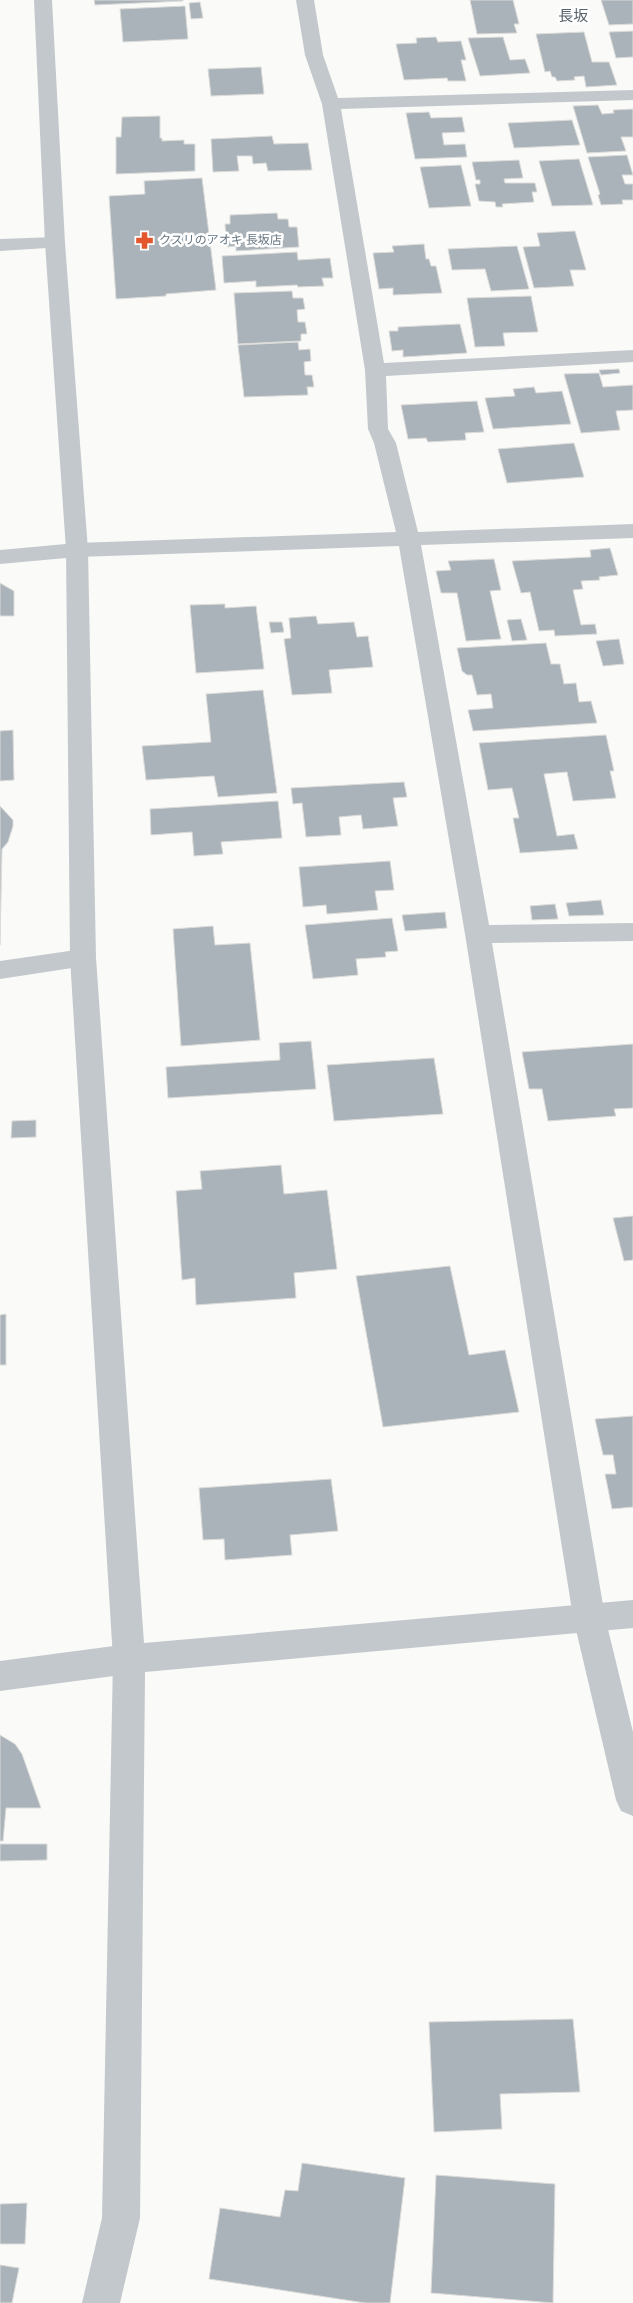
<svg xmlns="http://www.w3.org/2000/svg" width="633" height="2303" font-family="'Fira Sans','Noto Sans JP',sans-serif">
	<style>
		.building { fill: #aab3b9; stroke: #dcdcda }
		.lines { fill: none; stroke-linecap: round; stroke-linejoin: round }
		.minor { fill: #c3c8cc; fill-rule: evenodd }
		.tertiary { fill: #c3c8cc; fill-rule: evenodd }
		.labels { text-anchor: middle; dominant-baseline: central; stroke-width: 5; stroke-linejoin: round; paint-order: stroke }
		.far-poi-label { font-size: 12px; fill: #657683; stroke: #fff; text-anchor: start }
		.far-quarter-label { font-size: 15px; fill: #57646e; stroke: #fff }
	</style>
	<rect width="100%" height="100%" fill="#fafaf8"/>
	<g class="building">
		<path d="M94,0H183V1L95,5Z"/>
		<path d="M470,0H513L519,24H514L517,33L477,34Z"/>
		<path d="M601,0H633V24L609,25Z"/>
		<path d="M200,2L203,18L191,19L189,3Z"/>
		<path d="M185,6L188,39L123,42L120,9Z"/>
		<path d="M633,31V57L616,58L609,32Z"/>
		<path d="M584,32L592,62H609L617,85L586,87L584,76L574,77L575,80L557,81L555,77H552L550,71L545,72L536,34Z"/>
		<path d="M436,37L438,42L461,41L466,60H461L466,81H448L447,78L404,80L396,44L417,43L416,38Z"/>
		<path d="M503,37L510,60L525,59L530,73L480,76L468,38Z"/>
		<path d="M261,67L264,94L211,96L208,69Z"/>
		<path d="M598,105L602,114L614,113L613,110L633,109V137H621L626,151L587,153L573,106Z"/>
		<path d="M429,112L431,118L462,117L465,132L442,133L444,145L465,144L467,157L415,159L406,113Z"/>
		<path d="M160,116V138H162V141L184,140V144H195V171L116,174V137H121L122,117Z"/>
		<path d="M572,120L580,145L514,148L508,123Z"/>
		<path d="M272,136L274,144L308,143L312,170L268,171L266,163L253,164L252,156H237L239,171L213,172L211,139Z"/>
		<path d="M627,155L633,175H622L625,184H633V200H622L623,204L601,205L598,195L600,194L588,157Z"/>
		<path d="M579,159L593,205L552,206L539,161Z"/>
		<path d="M519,160L523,178L504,179L505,183H535L537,192H532L534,202L502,204L503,207H496L495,202L479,201L475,184H480V180H476L472,162Z"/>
		<path d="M461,165L471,206L429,208L420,167Z"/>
		<path d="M202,178L216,290L166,294V296L116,299L109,196L145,194L144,181Z"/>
		<path d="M277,213L278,219H288L289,227H297L299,247L236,251V246L227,247L225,224H230V215Z"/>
		<path d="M575,231L586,270H570L574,286L534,288L523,247L540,246L537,233Z"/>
		<path d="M424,244L426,259H429L431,266H436L442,293L393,295V288L379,289L373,253L394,252L392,246Z"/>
		<path d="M517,246L529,289L491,291L485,269L452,270L448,249Z"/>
		<path d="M297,252L298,260L330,258L333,278H322L324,286L298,287L297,285L256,287V281L224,283L222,256Z"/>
		<path d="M292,291L293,298H303L305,309L297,310L298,322H305L307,334H301V341L238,344L234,293Z"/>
		<path d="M531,296L538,332L503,333L505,346L475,347L467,298Z"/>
		<path d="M460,324L467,353L403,357V350L392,351L389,331H398V327Z"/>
		<path d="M298,342L299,350L310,349L311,361L304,362L305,375H312L314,387H307L308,395L244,397L238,345Z"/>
		<path d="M619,369L620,373L601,375L599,370Z"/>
		<path d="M599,373L603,387L633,385V410L616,411L620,430L581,433L564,374Z"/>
		<path d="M534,387L536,393L562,391L571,424L493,429L485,398L515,396L513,389Z"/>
		<path d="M477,401L484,432L465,433L466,440L428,442L426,438L408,439L401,405Z"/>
		<path d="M574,443L584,477L507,483L498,449Z"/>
		<path d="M610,548L618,575L599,577L600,580L581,581L583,589L573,590L581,625L595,624L597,634L555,636L554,630L539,631L530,592L521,593L512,561L591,557L590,550Z"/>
		<path d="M494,559L501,590L490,591L501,639L466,641L457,593H441L436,571L451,570L448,561Z"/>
		<path d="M0,583L14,591V616H0Z"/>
		<path d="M225,604V608L256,606L264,669L196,673L190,605Z"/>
		<path d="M316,616L318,624L354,622L357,637L368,636L373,667L329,670L332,693L292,695L284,639L291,638L289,618Z"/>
		<path d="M521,619L527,640L512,641L507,620Z"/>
		<path d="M269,622H282L284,632L271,633Z"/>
		<path d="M619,639L624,664L603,666L596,641Z"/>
		<path d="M546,643L551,664H560L564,684L576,683L579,702L591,701L597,723L473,731L468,710L493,708L491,694L477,695L472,675H467L462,671L457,648Z"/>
		<path d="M263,690L277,793L218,797L214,776L146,780L142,746L211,742L206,694Z"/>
		<path d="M13,730L14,780L0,781V731Z"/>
		<path d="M606,735L614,771H610L616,798L573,801L567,772L544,774L557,836L574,834L578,849L520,853L513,818H519L512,788L488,790L479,743Z"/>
		<path d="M404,782L407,797L393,798L398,826L363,829L361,815L339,817L341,835L306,837L302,803L293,804L291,788Z"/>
		<path d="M278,801L282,838L221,842L223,854L194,856L192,832L151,835L150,809Z"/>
		<path d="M0,806L13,820V826L8,842L2,849L0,945Z"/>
		<path d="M390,861L394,890L375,891L378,910L327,914L326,905L303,907L299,867Z"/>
		<path d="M601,900L604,915L569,916L566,903Z"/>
		<path d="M555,904L558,919L532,920L530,906Z"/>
		<path d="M445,912L447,928L405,931L402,915Z"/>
		<path d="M392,918L398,951L385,952L386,957L356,959L358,975L313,979L305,925Z"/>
		<path d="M213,926L215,945L250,943L260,1040L181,1046L173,929Z"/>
		<path d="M311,1041L316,1089L168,1098L166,1067L280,1060L279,1043Z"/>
		<path d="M633,1044V1108L614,1109L616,1116L548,1121L542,1089H529L522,1052Z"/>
		<path d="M434,1058L443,1114L334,1121L327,1065Z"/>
		<path d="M36,1120V1137L11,1138L12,1121Z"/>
		<path d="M281,1165L284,1194L327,1190L337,1269L294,1273L296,1298L196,1305L195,1278L182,1280L176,1191L202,1189L200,1171Z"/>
		<path d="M633,1216V1260L624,1261L613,1218Z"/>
		<path d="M450,1266L469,1355L505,1350L519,1412L383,1427L356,1276Z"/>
		<path d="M6,1314V1365H0V1315Z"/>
		<path d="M633,1416V1507L612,1509L605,1474H616L613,1455H603L595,1419Z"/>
		<path d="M331,1479L338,1531L290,1535L292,1555L225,1560L224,1539L203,1540L199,1488Z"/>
		<path d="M0,1735L15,1744L22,1754L41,1808H6L3,1841H0Z"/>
		<path d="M0,1844H47V1860L0,1861Z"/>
		<path d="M573,2019L580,2092L500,2094L502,2129L434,2132L429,2022Z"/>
		<path d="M302,2163L405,2178L390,2303H365L209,2279L220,2208L280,2217L285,2190L298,2191Z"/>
		<path d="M436,2175L555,2184L553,2303L431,2293Z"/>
		<path d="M27,2203L25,2244H0V2204Z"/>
		<path d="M0,2265L19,2268L12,2303H0Z"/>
	</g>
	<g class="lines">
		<g class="minor">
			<path d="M296,0H314L323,55L338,98L633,90V100L341,109L384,363L633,350V362L386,376L388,429L396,443L418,532L633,524V538L421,545L489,925L633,923V941L492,943L605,1617L633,1732V1816L621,1811L616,1800L573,1617L465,934L399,546L77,557L0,564V550L77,543L396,532L374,443L368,429L365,370L322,104L305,55Z"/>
			<path d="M55,237L62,239L65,243L62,247L0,251V239Z"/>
			<path d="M83,949L92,951L96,958L92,965L0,979V961Z"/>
			<path d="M129,1644L140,1649L145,1659L140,1669L129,1674L0,1691V1661Z"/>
		</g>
		<path class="tertiary" d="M34,0H52L65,243L88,550L96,958L144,1643L633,1600V1628L145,1672L140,2218L120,2303H82L102,2218L113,1659L70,958L66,550L45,243Z"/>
	</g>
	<defs>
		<symbol id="pharmacy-bare" viewBox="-9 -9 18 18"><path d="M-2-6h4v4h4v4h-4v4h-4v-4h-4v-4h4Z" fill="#e4572e" stroke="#fff" stroke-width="2.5" paint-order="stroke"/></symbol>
	</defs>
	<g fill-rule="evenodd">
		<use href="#pharmacy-bare" x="132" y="228" width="25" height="25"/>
	</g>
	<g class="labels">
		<g class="far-poi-label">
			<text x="159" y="240">クスリのアオキ 長坂店</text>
		</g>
		<g class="far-quarter-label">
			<text x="573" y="16">長坂</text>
		</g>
	</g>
</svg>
